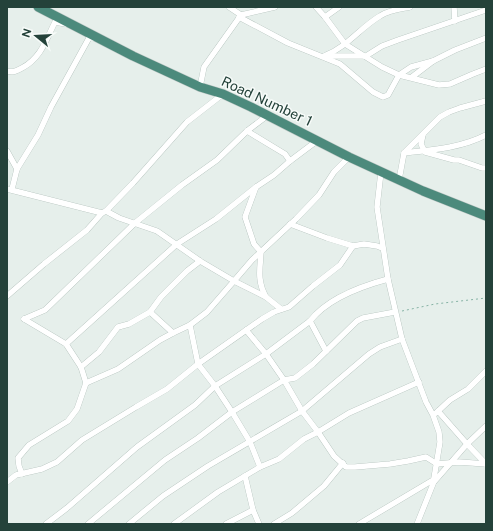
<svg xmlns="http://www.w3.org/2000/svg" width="493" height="531" font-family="'Public Sans',sans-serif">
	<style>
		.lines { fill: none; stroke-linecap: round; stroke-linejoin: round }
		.minor-casing { stroke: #a8b8b2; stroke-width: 6 }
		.trunk-casing { stroke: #c2cac8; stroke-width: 10 }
		.path { stroke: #86b3a5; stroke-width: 1; stroke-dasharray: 2 3; stroke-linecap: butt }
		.minor { stroke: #fff; stroke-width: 5.5 }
		.trunk { stroke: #4c8a7c; stroke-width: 9 }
		.labels { text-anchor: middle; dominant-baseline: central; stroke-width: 3; stroke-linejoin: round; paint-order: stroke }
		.street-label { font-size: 14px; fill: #24423a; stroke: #f7fbf9 }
	</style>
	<rect width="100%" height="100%" fill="#e6efeb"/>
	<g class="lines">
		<defs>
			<g id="minor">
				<path d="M229,7L241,15"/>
				<path d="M316,7L325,17L345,44L382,67L399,75L411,67L433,61"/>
				<path d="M454,7L455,21"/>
				<path d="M239,17L288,43L340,64L373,92L383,97L388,95L399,75L439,85L450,84L473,74L486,69"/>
				<path d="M325,17L339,7"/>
				<path d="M326,55C347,47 361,27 380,16C389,10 400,9 410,7"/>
				<path d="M324,56H366L382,46L398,40L486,10"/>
				<path d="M7,71C13,73 16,71 22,68C41,58 46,40 55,22L66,24"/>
				<path d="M412,77L433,61L455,50L486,38"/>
				<path d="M200,87L204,67L241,15L275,7"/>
				<path d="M247,131L285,154L290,161"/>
				<path d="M423,135L421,144L425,152L454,160H459L482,168H486"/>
				<path d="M7,151L17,169"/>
				<path d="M404,153C431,150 461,148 486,135"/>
				<path d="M381,172L377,207L388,279L402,339L426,402L433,415L439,432L440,442L433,484L417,524"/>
				<path d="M399,180L404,153L440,117L449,112L460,108L486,101"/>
				<path d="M7,189L102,213"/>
				<path d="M12,189L17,169L38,135L51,107L89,38H95"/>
				<path d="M106,211L119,218L157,231L200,261L234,281L252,260L296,219L319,195L334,172L349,157"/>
				<path d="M290,224L327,238L353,246L364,244L377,246L382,248"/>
				<path d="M7,296L44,264L87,230L102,213L106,211L133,183L187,122L223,94"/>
				<path d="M266,297C257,281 260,269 261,252L254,244L245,217L256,187L274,175L290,161L318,140"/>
				<path d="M150,312L173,333L190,325L198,364L215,386L232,412L250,442L260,467"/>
				<path d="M24,319L45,310L135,223L182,185L217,160L247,131L268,115"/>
				<path d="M310,321L326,351"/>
				<path d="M190,325L207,312L234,281L266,297L281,309"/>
				<path d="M246,330L266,354L284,380L302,411L318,432L334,456L346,467H355L390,464L408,461L426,457L437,464L459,462L486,464"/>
				<path d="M66,344L177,244L216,219L256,187"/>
				<path d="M81,367L99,352L118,327L129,324L150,312L161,297L187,271L200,261"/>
				<path d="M86,383L118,369L160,340L173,333"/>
				<path d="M438,411L467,444L486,464"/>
				<path d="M436,413L450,400L468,389L486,371"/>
				<path d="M22,474L19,466L18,458L29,445L68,421L77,409L86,383L81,367L66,344L24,319"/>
				<path d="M245,476L253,510L259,524"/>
				<path d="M7,482L16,475L42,469L57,462L82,440L136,407L167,389L198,364L262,319L274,312L289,307L313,286L340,265L353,246"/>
				<path d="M433,483L467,444L486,426"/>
				<path d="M46,524L67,508L137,447L195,405L215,386L266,354L310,321C327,299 362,286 388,279"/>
				<path d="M88,524L165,460L198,438L232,412L284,380L295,378L313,364L357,321L363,318L395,312"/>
				<path d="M129,524L163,496L208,466L302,411L369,354L380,347L402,339"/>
				<path d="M174,524L218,492L260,467L279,459L304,439L318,432L349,413L419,382"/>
				<path d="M226,524L253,510"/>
				<path d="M274,524L292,513L324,486L343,463"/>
				<path d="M359,524L433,480"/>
			</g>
			<path id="trunk" d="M38,7L133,56L200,87L223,94L251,107L349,157L423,191L486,216"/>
		</defs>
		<use href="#minor" class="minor-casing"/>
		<use href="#trunk" class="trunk-casing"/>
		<path class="path" d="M402,311L435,304L486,298"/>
		<use href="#minor" class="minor"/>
		<use href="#trunk" class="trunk"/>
	</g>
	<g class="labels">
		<g class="street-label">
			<text transform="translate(267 101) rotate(25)">Road Number 1</text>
		</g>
	</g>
	<rect width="493" height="531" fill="none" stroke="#24423a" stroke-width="16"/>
	<g transform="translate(36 36) rotate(288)" stroke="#f7fbf9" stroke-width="3" paint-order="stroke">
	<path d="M0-3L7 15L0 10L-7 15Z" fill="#24423a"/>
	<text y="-6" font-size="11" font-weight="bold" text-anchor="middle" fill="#24423a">N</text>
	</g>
</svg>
